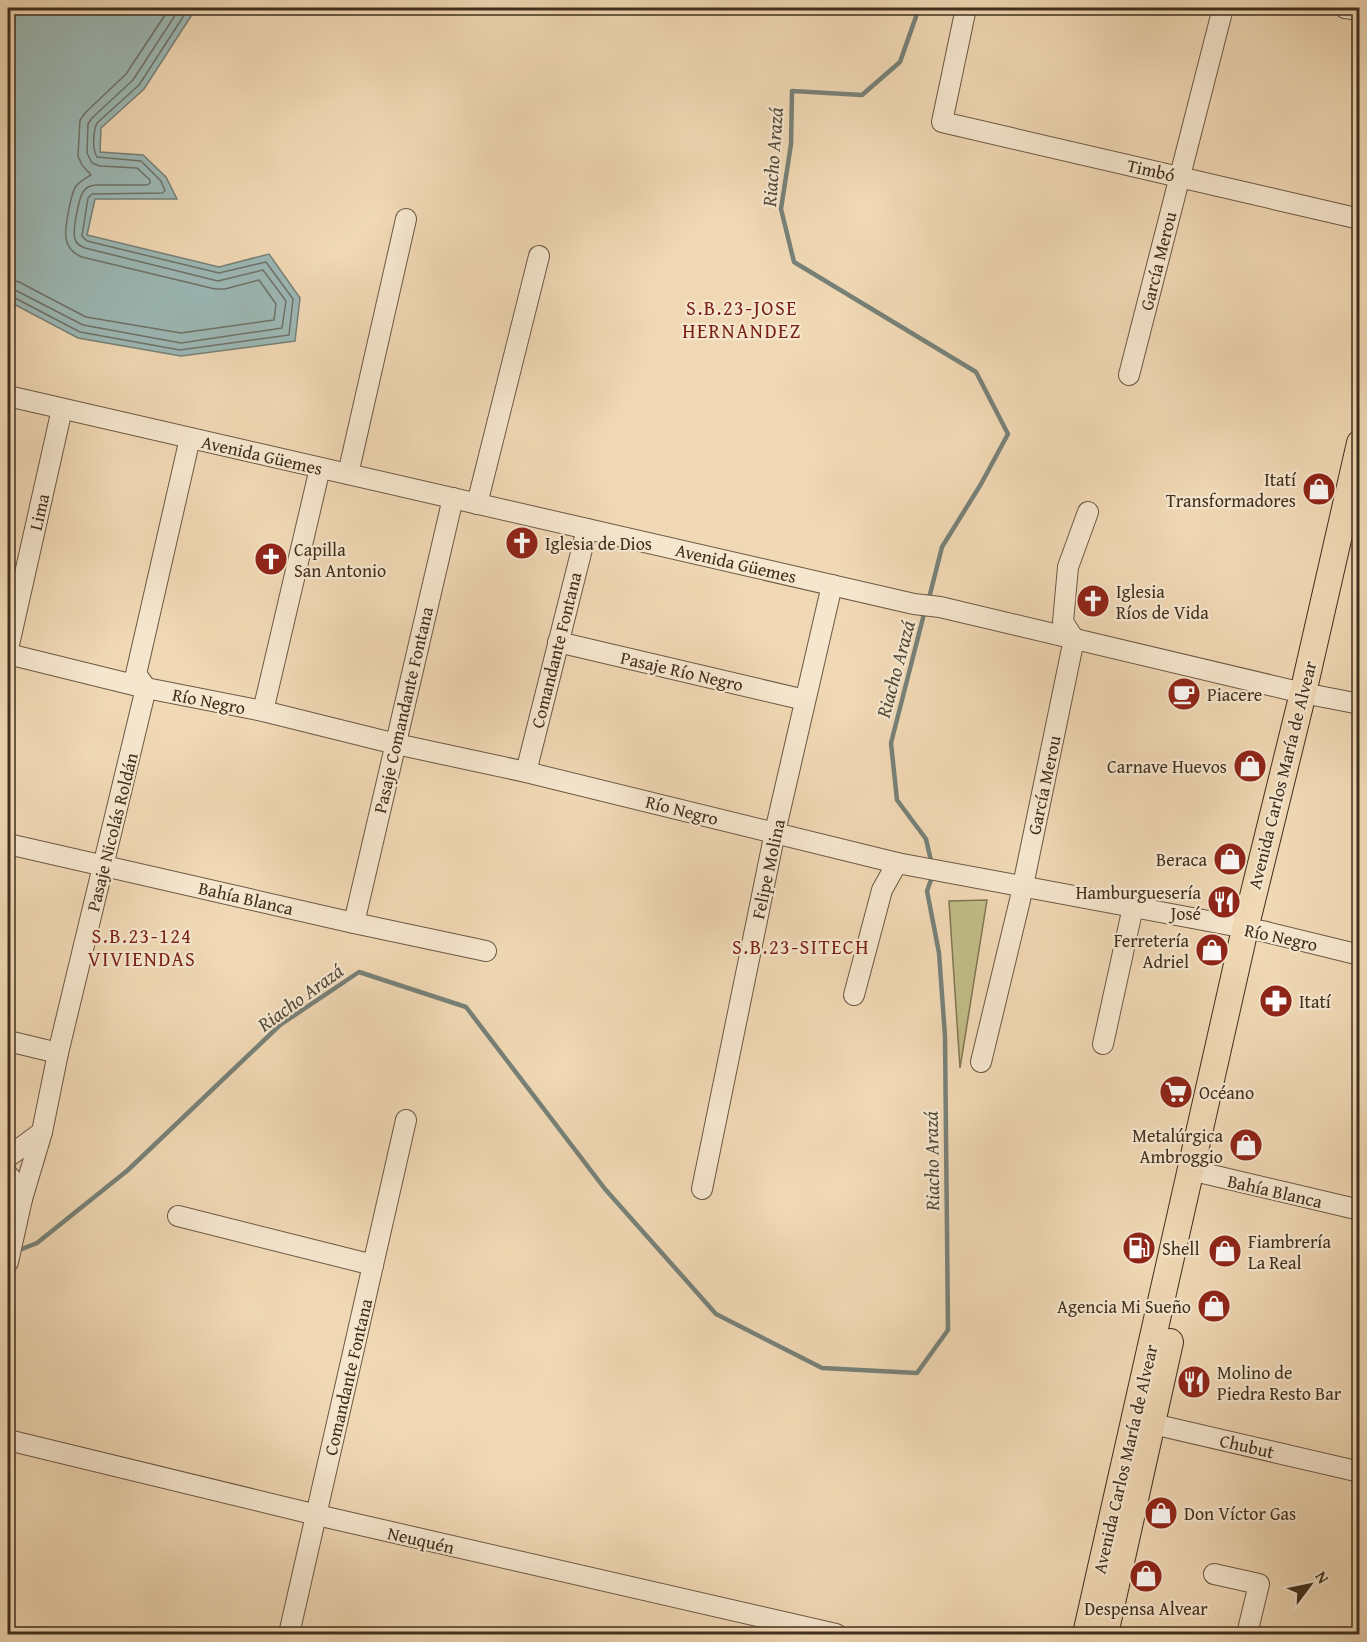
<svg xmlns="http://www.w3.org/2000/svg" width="1367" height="1642" font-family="'Gentium Book Plus',serif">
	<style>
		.green { fill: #c1bc87; stroke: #807552; stroke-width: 1.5 }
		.water { fill: #9cb8b5; stroke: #778178; stroke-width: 1.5 }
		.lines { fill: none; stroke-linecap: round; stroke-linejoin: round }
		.shore { stroke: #6e7369; stroke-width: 1.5 }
		.stream { stroke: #778178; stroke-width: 4.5 }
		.minor-casing { stroke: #6c5843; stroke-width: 22 }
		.major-casing { stroke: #402e1d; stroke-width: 28 }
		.minor { stroke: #f5e6ce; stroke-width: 20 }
		.major { stroke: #f0d8b4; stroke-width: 26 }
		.labels { text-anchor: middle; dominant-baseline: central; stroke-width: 4.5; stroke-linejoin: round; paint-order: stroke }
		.street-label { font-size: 18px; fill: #402e1d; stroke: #f5e6ce }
		.poi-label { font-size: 18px; fill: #402e1d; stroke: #f5e6ce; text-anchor: start }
		.water-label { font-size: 20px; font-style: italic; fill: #524a3b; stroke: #f5e6ce }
		.neighbourhood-label { font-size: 20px; letter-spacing: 1.5px; fill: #7a1f14; stroke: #f5e6ce }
	</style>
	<rect width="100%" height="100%" fill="#f0d8b4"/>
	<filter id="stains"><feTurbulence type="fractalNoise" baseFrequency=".00333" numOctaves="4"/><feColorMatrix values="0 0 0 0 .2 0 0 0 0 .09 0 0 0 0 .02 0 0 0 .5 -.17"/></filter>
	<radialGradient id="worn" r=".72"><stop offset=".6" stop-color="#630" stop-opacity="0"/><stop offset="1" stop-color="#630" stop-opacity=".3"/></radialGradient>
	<path class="green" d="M987,900L960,1068L949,901Z"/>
	<path class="water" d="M8,8H182L193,13L144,89L101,128L100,152L143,155L166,177L177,199H95L87,235L219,267L269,254L300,298L295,341L181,356L78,338L8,301Z"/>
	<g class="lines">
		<g class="shore">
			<path d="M8,279L19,282L86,317L181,333L274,320L276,304L259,280L225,289H215L82,257C59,248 66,227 69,208C71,201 72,192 76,186C80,181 86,178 91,175L82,165L78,156L80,120L86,112L126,74L165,15V8"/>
			<path d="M8,288L15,290L83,325L181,343L282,328L286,301L263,270L218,281L85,248C80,246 76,244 75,239C72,232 79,198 83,192C86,187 90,186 95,185H147L150,183V180L137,168L100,166L92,163L87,153L88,124L92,118L133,80L174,17V8"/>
			<path d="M8,296L13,297L80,332L180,350L289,335L293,299L266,262L219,273L87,241L82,236L88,198L92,194L162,193L165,191L161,181L141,161L97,157C92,149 93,132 97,123L139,85L183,17L181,8"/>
		</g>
		<g class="stream">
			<path d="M919,8L900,62L862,95L792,91L791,144L781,209L794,262L976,372L1008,434L981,484L942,547L928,602"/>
			<path d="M925,610L891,743L897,800L926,839L932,865"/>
			<path d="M17,1251L37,1243L128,1170L280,1025L359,972L466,1007L605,1189L716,1314L822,1368L917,1373L948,1330L945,1036L939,953L927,891L933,874"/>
		</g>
		<defs>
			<g id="minor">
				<path d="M966,8L942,122L1360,219"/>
				<path d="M1345,8L1360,10"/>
				<path d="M1129,375L1223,8"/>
				<path d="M8,396L914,604L940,607L1303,693L1360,704"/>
				<path d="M348,474L406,219"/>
				<path d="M477,504L539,256"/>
				<path d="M558,642L805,700"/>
				<path d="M8,649L62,409"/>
				<path d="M8,654L146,688L263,711L396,744L526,772L897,863L1262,931L1360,955"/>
				<path d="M146,688L136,674L190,438"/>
				<path d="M263,711L320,468"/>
				<path d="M526,772L587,529"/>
				<path d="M8,844L354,923L486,951"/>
				<path d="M354,923L453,498"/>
				<path d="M854,995L882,890L897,863"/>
				<path d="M8,1041L58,1053"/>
				<path d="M1103,1044L1133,907"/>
				<path d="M981,1062L1020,900L1074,639L1063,622L1068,567L1088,512"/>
				<path d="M8,1157L42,1132"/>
				<path d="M1190,1170L1360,1210"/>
				<path d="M8,1175L15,1183L22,1199"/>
				<path d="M702,1189L775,832L832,585"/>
				<path d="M178,1216L373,1265"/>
				<path d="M8,1262L22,1199L42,1132L58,1053L146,688"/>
				<path d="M1140,1421L1360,1472"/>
				<path d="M8,1440L317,1515L836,1634"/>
				<path d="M1214,1574L1259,1584L1247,1634"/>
				<path d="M289,1634L406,1120"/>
			</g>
			<g id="major">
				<path d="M1086,1634L1245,929L1303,693L1360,443"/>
				<path d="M1105,1634L1170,1342"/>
			</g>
		</defs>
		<use href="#minor" class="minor-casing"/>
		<use href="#major" class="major-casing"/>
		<use href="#minor" class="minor"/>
		<use href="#major" class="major"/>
	</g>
	<defs>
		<symbol id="shop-disc" viewBox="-11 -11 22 22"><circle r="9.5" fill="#8f2418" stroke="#f5e6ce"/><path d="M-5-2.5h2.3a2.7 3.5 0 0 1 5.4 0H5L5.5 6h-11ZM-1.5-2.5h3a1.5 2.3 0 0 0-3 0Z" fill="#fff"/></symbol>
		<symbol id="church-disc" viewBox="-11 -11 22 22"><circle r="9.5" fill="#8f2418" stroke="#f5e6ce"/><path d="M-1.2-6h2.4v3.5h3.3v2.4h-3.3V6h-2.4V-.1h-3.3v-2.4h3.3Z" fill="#fff"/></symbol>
		<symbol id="cafe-disc" viewBox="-11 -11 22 22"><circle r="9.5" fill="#8f2418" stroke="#f5e6ce"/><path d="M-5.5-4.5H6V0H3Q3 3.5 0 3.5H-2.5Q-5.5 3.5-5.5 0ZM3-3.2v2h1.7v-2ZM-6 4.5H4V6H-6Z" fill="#fff"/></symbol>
		<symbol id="restaurant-disc" viewBox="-11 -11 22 22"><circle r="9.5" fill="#8f2418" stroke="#f5e6ce"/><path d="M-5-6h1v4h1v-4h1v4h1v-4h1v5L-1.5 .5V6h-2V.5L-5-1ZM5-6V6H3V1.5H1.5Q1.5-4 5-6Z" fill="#fff"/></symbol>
		<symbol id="pharmacy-disc" viewBox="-11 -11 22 22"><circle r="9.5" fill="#8f2418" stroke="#f5e6ce"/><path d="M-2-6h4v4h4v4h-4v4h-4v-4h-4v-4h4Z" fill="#fff"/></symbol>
		<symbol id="supermarket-disc" viewBox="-11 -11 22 22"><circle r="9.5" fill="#8f2418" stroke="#f5e6ce"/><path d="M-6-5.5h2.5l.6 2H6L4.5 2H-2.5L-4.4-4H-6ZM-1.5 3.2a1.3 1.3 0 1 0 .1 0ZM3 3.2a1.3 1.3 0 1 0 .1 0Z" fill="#fff"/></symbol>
		<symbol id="fuel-disc" viewBox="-11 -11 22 22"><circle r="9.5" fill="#8f2418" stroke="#f5e6ce"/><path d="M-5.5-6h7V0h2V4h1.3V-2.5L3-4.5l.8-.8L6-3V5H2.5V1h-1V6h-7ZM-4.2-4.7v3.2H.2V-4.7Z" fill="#fff"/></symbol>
	</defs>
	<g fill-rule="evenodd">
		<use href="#shop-disc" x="1300" y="470" width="38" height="38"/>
		<use href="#church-disc" x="503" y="524" width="38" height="38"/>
		<use href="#church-disc" x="252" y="540" width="38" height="38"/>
		<use href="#church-disc" x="1074" y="582" width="38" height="38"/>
		<use href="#cafe-disc" x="1165" y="675" width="38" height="38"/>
		<use href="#shop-disc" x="1231" y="747" width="38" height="38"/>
		<use href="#shop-disc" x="1211" y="840" width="38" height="38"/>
		<use href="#restaurant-disc" x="1205" y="883" width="38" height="38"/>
		<use href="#shop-disc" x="1193" y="931" width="38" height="38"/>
		<use href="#pharmacy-disc" x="1257" y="982" width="38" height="38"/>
		<use href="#supermarket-disc" x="1157" y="1073" width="38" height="38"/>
		<use href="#shop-disc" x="1227" y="1126" width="38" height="38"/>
		<use href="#fuel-disc" x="1120" y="1229" width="38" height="38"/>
		<use href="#shop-disc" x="1206" y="1232" width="38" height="38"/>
		<use href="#shop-disc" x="1195" y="1287" width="38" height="38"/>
		<use href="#restaurant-disc" x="1175" y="1363" width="38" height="38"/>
		<use href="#shop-disc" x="1142" y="1494" width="38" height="38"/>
		<use href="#shop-disc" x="1127" y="1557" width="38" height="38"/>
	</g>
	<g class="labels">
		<g class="street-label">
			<text transform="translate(1151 170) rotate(13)">Timbó</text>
			<text transform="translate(1158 261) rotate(-76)">García Merou</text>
			<text transform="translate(262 455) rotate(13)">Avenida Güemes</text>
			<text transform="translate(39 512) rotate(-77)">Lima</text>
			<text transform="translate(736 563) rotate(13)">Avenida Güemes</text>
			<text transform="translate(556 650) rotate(-76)">Comandante Fontana</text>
			<text transform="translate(682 671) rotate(13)">Pasaje Río Negro</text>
			<text transform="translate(209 701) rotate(11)">Río Negro</text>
			<text transform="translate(403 710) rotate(-77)">Pasaje Comandante Fontana</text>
			<text transform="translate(1282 775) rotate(-76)">Avenida Carlos María de Alvear</text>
			<text transform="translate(1044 785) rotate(-78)">García Merou</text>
			<text transform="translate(682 810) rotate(14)">Río Negro</text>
			<text transform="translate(112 832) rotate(-76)">Pasaje Nicolás Roldán</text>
			<text transform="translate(768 869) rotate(-78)">Felipe Molina</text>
			<text transform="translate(246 898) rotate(13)">Bahía Blanca</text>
			<text transform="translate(1281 937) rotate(12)">Río Negro</text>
			<text transform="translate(1275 1191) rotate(13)">Bahía Blanca</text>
			<text transform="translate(348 1377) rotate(-77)">Comandante Fontana</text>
			<text transform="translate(1247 1446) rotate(13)">Chubut</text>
			<text transform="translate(1125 1459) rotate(-77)">Avenida Carlos María de Alvear</text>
			<text transform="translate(421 1540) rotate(13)">Neuquén</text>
		</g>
		<g class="poi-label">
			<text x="1296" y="479" text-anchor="end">Itatí<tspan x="1296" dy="21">Transformadores</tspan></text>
			<text x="545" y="543">Iglesia de Dios</text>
			<text x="294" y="549">Capilla<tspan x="294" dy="21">San Antonio</tspan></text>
			<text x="1116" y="591">Iglesia<tspan x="1116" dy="21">Ríos de Vida</tspan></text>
			<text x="1207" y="694">Piacere</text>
			<text x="1227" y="766" text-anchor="end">Carnave Huevos</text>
			<text x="1207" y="859" text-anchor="end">Beraca</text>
			<text x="1201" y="892" text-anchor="end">Hamburguesería<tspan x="1201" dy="21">José</tspan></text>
			<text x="1189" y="940" text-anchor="end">Ferretería<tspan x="1189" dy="21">Adriel</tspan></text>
			<text x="1299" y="1001">Itatí</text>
			<text x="1199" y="1092">Océano</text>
			<text x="1223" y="1135" text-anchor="end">Metalúrgica<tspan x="1223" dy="21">Ambroggio</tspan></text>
			<text x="1248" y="1241">Fiambrería<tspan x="1248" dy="21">La Real</tspan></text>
			<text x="1162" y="1248">Shell</text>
			<text x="1191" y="1306" text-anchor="end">Agencia Mi Sueño</text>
			<text x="1217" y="1372">Molino de<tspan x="1217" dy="21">Piedra Resto Bar</tspan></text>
			<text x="1184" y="1513">Don Víctor Gas</text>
			<text x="1146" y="1608" text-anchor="middle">Despensa Alvear</text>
		</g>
		<g class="water-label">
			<text transform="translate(772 157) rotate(-86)">Riacho Arazá</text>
			<text transform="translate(895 669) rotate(-75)">Riacho Arazá</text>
			<text transform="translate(300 997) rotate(-36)">Riacho Arazá</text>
			<text transform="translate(931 1161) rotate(-91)">Riacho Arazá</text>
		</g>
		<g class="neighbourhood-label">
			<text x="742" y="307">S.B.23-JOSE<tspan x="742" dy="23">HERNANDEZ</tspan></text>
			<text x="142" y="935">S.B.23-124<tspan x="142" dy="23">VIVIENDAS</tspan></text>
			<text x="801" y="946">S.B.23-SITECH</text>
		</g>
	</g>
	<rect width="1367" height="1642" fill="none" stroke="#f0d8b4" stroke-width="30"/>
	<rect x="9" y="9" width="1349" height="1624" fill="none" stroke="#402e1d" stroke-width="3"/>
	<rect x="15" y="15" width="1337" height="1612" fill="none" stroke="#402e1d" stroke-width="1.5"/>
	<g transform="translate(1310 1585) rotate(58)" stroke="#f5e6ce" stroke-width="4.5" paint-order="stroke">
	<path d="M0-4.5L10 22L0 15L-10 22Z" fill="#402e1d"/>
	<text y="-9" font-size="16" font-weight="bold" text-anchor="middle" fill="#402e1d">N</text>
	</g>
	<rect width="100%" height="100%" filter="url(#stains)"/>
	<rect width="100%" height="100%" fill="url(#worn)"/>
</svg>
